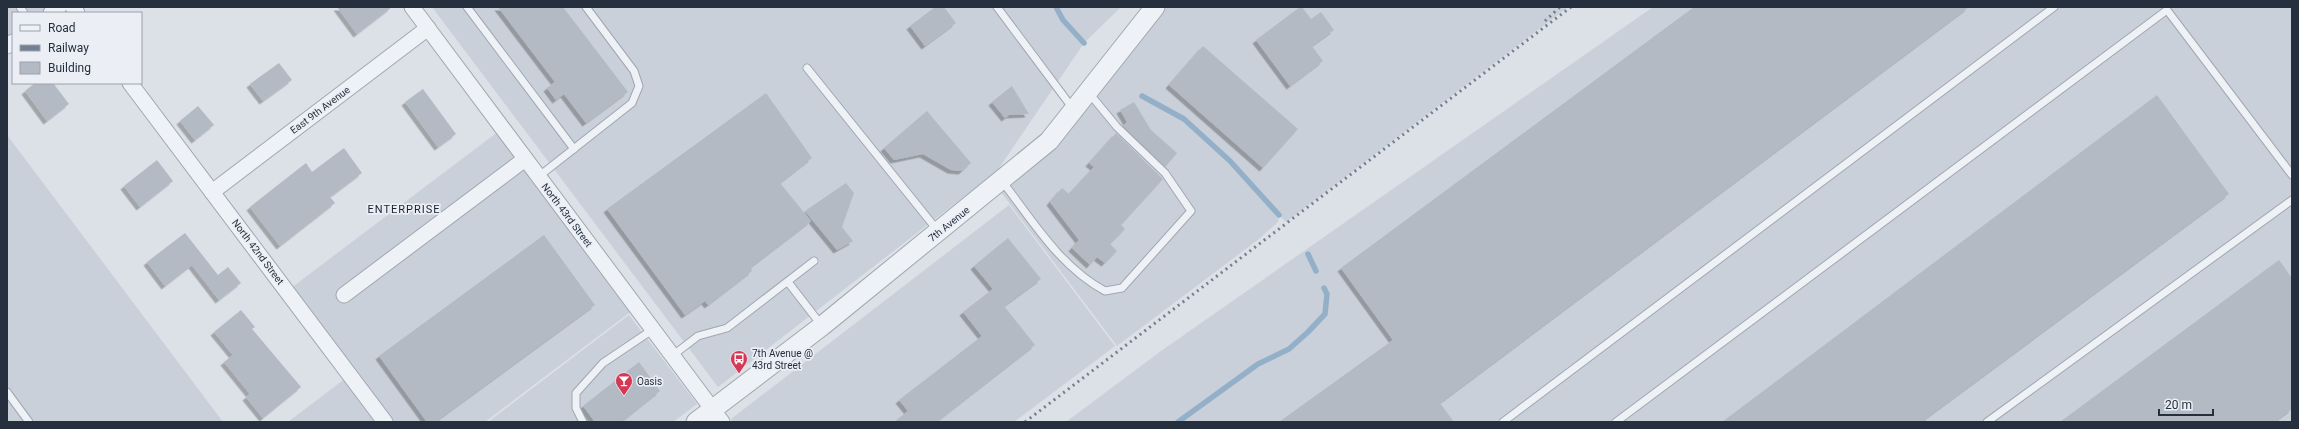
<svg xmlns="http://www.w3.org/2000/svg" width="2299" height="429" font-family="Roboto,sans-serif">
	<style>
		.built { fill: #cad0d9 }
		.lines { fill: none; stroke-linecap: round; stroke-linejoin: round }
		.stream { stroke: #94b0c9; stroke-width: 5.5 }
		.building { fill: #b3bac4; filter: url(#shadow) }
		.service-casing { stroke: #a1a7b1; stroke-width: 9 }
		.minor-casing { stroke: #a1a7b1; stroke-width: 17 }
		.tertiary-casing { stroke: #a1a7b1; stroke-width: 21 }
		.service { stroke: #eef1f5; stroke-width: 7 }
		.minor { stroke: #eef1f5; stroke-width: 15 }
		.tertiary { stroke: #eef1f5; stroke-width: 19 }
		.rail { stroke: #748091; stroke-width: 3; stroke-dasharray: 2 4; stroke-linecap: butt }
		.labels { text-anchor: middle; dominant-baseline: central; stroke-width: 3.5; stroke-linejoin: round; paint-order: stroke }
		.street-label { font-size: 10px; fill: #252f3e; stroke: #ebeff5 }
		.poi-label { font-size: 10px; fill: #252f3e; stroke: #ebeff5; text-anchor: start }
		.neighbourhood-label { font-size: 11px; letter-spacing: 1px; fill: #17202e; stroke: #ebeff5 }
	</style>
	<defs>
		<filter id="shadow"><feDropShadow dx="-3.5" dy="3.5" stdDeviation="0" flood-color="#0004"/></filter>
	</defs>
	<rect width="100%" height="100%" fill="#dce0e7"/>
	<g class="built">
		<path d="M7,7H55L47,13H13V38L7,43Z"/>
		<path d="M432,7H1121L1084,43L997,171L718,387Z"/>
		<path d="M1158,7H1568L1286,222L1279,215L1278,222L1259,239L1117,346L997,187Z"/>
		<path d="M1653,7H2292V422H1066L1161,351Z"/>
		<path d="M499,131L633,310L485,422H387L291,288Z"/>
		<path d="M7,135L223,422H7Z"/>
		<path d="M1009,205L1115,346L1014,422H733L731,419Z"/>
		<path d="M629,315L697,404L673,422H488Z"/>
		<path d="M346,378L378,422H288Z"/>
	</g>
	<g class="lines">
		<g class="stream">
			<path d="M1056,7L1063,20L1084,43"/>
			<path d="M1142,96L1184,119L1230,161L1279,215"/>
			<path d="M1308,254L1316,271"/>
			<path d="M1178,422L1258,364L1289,349L1308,332L1325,314L1327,294L1324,288"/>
		</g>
	</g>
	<g class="building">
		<path d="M337,7H392L357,34Z"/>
		<path d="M498,7H563L628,92L586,123L564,94L556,100L547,88L555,82Z"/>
		<path d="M935,7H944L956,23L925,46L910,26Z"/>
		<path d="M1300,7H1302L1311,19L1321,12L1334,30L1312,46L1323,61L1290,86L1256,40Z"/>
		<path d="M1694,7H1969L1440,403L1454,422H1279L1393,340L1341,268Z"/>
		<path d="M1203,46L1298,129L1263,168L1169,85Z"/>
		<path d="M279,63L292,80L263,101L250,84Z"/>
		<path d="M35,83H53L69,104L47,121L25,91Z"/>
		<path d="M1012,86L1029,114L1009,115L1005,118L992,102Z"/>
		<path d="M423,89L456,134L438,147L405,102Z"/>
		<path d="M766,93L812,158L780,183L811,221L751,267L752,271L708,305L705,301L685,315L607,209Z"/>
		<path d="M2157,95L2229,194L1921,422H1722Z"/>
		<path d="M1134,102L1151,130L1177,153L1165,167L1123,126L1127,122L1120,110Z"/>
		<path d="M198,106L214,125L195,140L180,121Z"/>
		<path d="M927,111L971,163L962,171L951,170L923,154L894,160L884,148Z"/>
		<path d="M1116,133L1163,179L1121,225L1125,229L1110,244L1117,251L1105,263L1097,257L1090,265L1072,248L1079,240L1050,202L1062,188L1069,194L1094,167L1089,163Z"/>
		<path d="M344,148L362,173L330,197L335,203L280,246L250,207L306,163L312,172Z"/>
		<path d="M157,160L173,181L140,207L124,186Z"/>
		<path d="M846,183L854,193L842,227L853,241L837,250L805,211Z"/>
		<path d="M185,233L218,275L228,267L241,283L219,300L192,265L165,286L147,262Z"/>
		<path d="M544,235L595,305L435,422H427L379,356Z"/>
		<path d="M1008,238L1041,279L1004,306L1035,345L936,422H894L908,411L899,400L982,336L963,312L993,289L974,266Z"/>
		<path d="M2279,260L2292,278V409L2274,422H2060Z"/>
		<path d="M241,310L255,327L252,329L301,387L263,418L246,397L250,394L224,362L233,355L214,332Z"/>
		<path d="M639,362L660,391L621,422H595L583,406Z"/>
	</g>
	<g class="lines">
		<defs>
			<g id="service">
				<path d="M20,7L24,13"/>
				<path d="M467,7L574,149"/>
				<path d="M997,7L1074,110"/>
				<path d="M807,68L938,231"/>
				<path d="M538,177L632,103L639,86L634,71L586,7"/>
				<path d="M1002,181C1032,220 1060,267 1105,291L1122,288L1191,211L1165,173L1117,127L1089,93"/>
				<path d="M788,282L822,326"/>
				<path d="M672,356L698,336L727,328L814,261"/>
				<path d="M7,392L29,422"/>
				<path d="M583,422L576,408V393L603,363L652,330"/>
				<path d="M1503,422L2054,7"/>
				<path d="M1616,422L2167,10L2292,175"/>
				<path d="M1987,422L2292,200"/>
			</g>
			<g id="minor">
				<path d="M73,7L77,13"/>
				<path d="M412,7L722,422"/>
				<path d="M51,13L59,7"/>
				<path d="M7,46L13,42"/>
				<path d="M130,83L385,422"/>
				<path d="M212,192L428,28"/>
				<path d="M344,295L525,159"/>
			</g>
			<path id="tertiary" d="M696,422L822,326L1049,141L1155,7"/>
		</defs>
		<use href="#service" class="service-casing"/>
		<use href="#minor" class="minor-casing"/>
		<use href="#tertiary" class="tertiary-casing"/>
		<use href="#service" class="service"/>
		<use href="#minor" class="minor"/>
		<use href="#tertiary" class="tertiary"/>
		<g class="rail">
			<path d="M1545,21L1560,7"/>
			<path d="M1025,422L1571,7"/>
		</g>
	</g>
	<defs>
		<symbol id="bus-pin" viewBox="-11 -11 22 30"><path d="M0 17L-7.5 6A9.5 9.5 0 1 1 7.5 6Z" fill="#d53855" stroke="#ebeff5"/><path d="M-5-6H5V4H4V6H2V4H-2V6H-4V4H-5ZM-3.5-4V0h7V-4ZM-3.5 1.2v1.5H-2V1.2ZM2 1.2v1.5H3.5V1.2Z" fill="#fff"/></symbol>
		<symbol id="bar-pin" viewBox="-11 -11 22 30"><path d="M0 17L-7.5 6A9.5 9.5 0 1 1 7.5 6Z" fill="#d53855" stroke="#ebeff5"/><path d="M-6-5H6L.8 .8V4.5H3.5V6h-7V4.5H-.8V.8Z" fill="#fff"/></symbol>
	</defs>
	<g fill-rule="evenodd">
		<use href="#bus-pin" x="729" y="349" width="20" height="27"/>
		<use href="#bar-pin" x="614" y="371" width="20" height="27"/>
	</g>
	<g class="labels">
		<g class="street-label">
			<text transform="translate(320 110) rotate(-37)">East 9th Avenue</text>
			<text transform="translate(567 215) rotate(53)">North 43rd Street</text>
			<text transform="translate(949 224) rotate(-39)">7th Avenue</text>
			<text transform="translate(258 252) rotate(53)">North 42nd Street</text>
		</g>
		<g class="poi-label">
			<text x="752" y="353">7th Avenue @<tspan x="752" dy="12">43rd Street</tspan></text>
			<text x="637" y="381">Oasis</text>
		</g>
		<g class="neighbourhood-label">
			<text x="404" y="209">ENTERPRISE</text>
		</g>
	</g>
	<rect width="2299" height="429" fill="none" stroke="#252f3e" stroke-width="16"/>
	<rect x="12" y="12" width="130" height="72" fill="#ebeff5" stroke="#9ca2ac"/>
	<rect x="20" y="25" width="20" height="6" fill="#eef1f5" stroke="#9ca2ac"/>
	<text x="48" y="32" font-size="12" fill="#252f3e">Road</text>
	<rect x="20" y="45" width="20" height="6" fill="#748091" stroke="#9ca2ac"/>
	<text x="48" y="52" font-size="12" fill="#252f3e">Railway</text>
	<rect x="20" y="62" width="20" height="12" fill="#b3bac4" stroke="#9ca2ac"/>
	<text x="48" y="72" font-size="12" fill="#252f3e">Building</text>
	<path d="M2159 409v6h54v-6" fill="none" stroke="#252f3e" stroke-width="2"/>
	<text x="2165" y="409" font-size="12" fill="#252f3e" stroke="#ebeff5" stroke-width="3" paint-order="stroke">20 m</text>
</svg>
